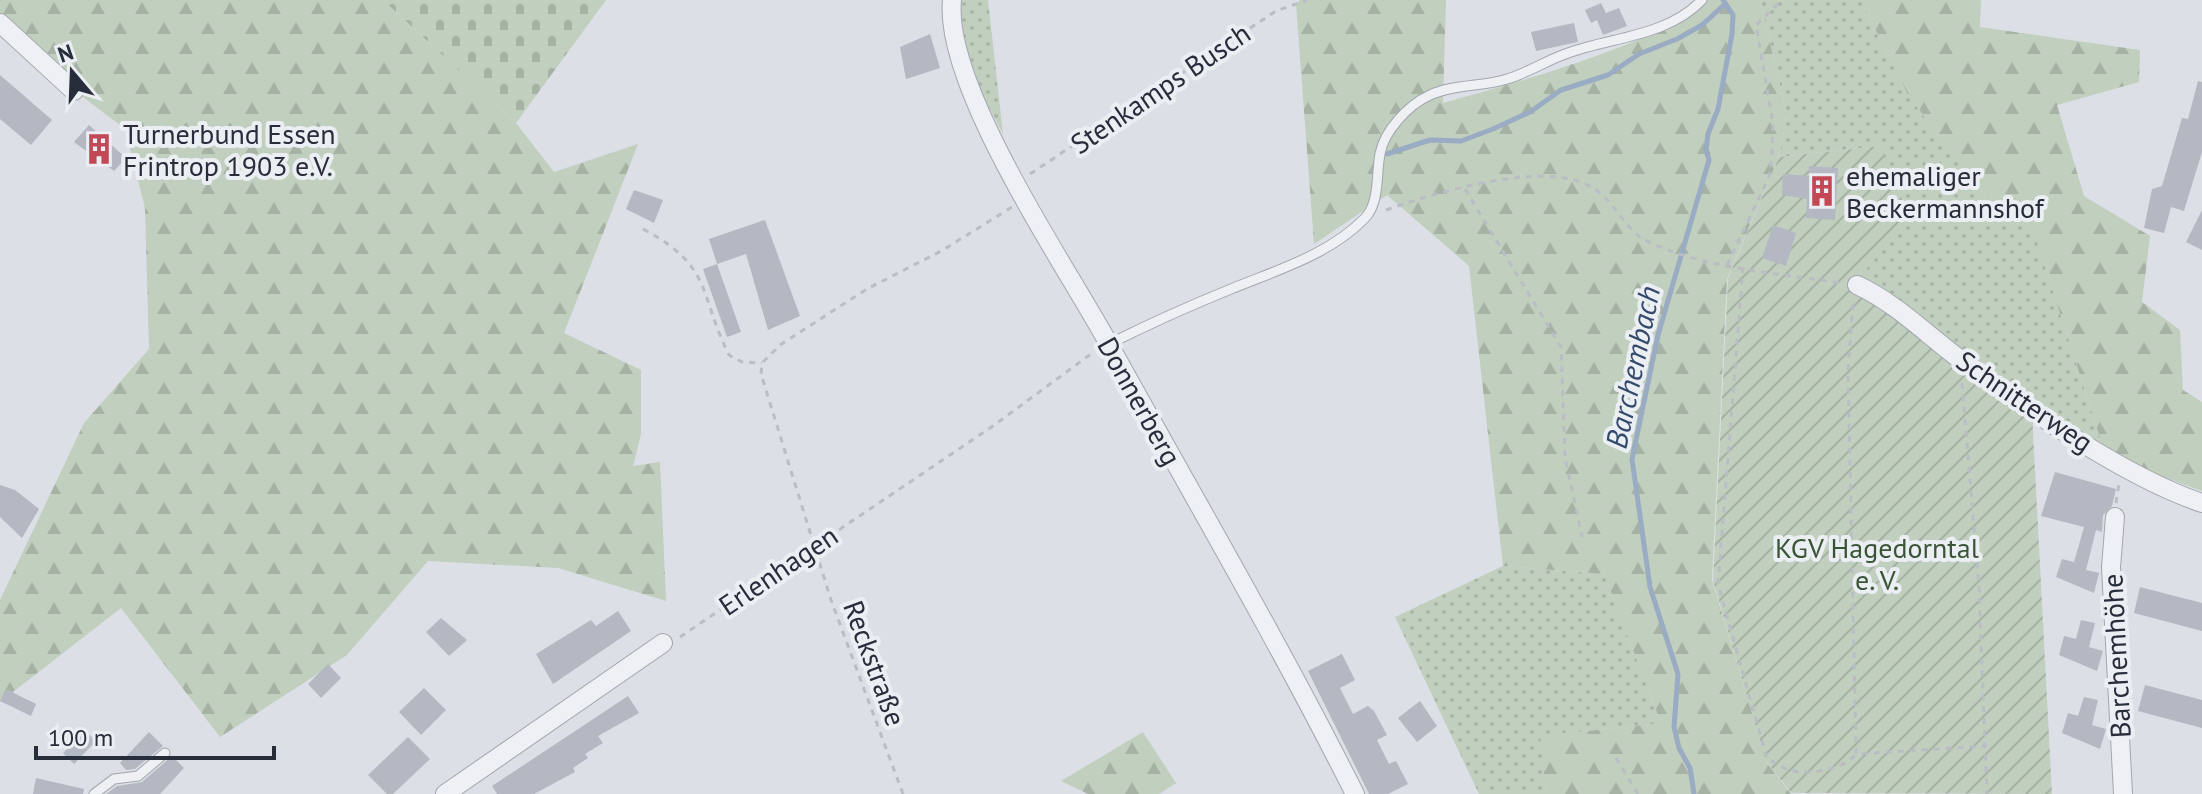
<svg xmlns="http://www.w3.org/2000/svg" width="2202" height="794" font-family="'PT Sans',sans-serif">
	<style>
		.grass { fill: url(#grass-dots) }
		.forest { fill: url(#forest-firs) }
		.cemetery { fill: url(#cemetery-stones) }
		.garden { fill: url(#garden-furrows) }
		.lines { fill: none; stroke-linecap: round; stroke-linejoin: round }
		.stream { stroke: #99acc3; stroke-width: 5 }
		.building { fill: #b4b8c2 }
		.service-casing { stroke: #a2a6ae; stroke-width: 11 }
		.minor-casing { stroke: #a2a6ae; stroke-width: 20 }
		.path { stroke: #babdc4; stroke-width: 3; stroke-dasharray: 6 6; stroke-linecap: butt }
		.service { stroke: #eef0f4; stroke-width: 9 }
		.minor { stroke: #eef0f4; stroke-width: 18 }
		.labels { text-anchor: middle; dominant-baseline: central; stroke-width: 8; stroke-linejoin: round; paint-order: stroke }
		.street-label { font-size: 28px; fill: #272d3a; stroke: #ebeef3 }
		.poi-label { font-size: 28px; fill: #272d3a; stroke: #ebeef3; text-anchor: start }
		.park-label { font-size: 28px; fill: #3a5535; stroke: #ebeef3 }
		.water-label { font-size: 30px; font-style: italic; fill: #344a6b; stroke: #ebeef3 }
	</style>
	<defs>
		<pattern id="grass-dots" width="8" height="8" patternUnits="userSpaceOnUse" patternTransform="scale(2)"><rect width="8" height="8" fill="#c1cfbe"/><path d="M2 2h.1M6 6h.1" fill="none" stroke="#a6b2a4" stroke-width="1.8" stroke-linecap="round"/></pattern>
		<pattern id="forest-firs" width="22" height="20" patternUnits="userSpaceOnUse" patternTransform="scale(2)"><rect width="22" height="20" fill="#c1cfbe"/><path d="M5 1l3.5 6h-7zM16 11l3.5 6h-7z" fill="#a6b2a4"/></pattern>
		<pattern id="cemetery-stones" width="16" height="16" patternUnits="userSpaceOnUse" patternTransform="scale(2)"><rect width="16" height="16" fill="#c1cfbe"/><path d="M2 7V4a2 2 0 0 1 4 0v3zM10 15v-3a2 2 0 0 1 4 0v3z" fill="#a6b2a4"/></pattern>
		<pattern id="garden-furrows" width="10" height="10" patternUnits="userSpaceOnUse" patternTransform="scale(2)"><rect width="10" height="10" fill="#c1cfbe"/><path d="M-1 1l2-2M0 10L10 0M9 11l2-2" fill="none" stroke="#a6b2a4"/></pattern>
	</defs>
	<rect width="100%" height="100%" fill="#dcdfe5"/>
	<g class="grass">
		<path d="M962,0H988L1003,134C981,92 957,50 962,0Z"/>
		<path d="M1760,0H1861L1908,95L1985,196L2028,213L2106,456L1854,285L1879,146L1779,157L1787,116Z"/>
		<path d="M1503,566L1604,574L1661,723L1541,736L1546,794H1479L1395,617Z"/>
	</g>
	<g class="forest">
		<path d="M0,0H383L516,123L554,172L638,144L564,333L641,370V434L633,466L660,462L666,601L558,568L428,561L347,655L220,737L121,608L0,702V600L84,423L149,349L145,208L125,129L79,94L0,21Z"/>
		<path d="M1300,0H1446L1443,103C1508,85 1662,43 1708,0H1760L1787,116L1779,157L1727,279L1712,580L1767,763L1791,794H1546L1540,736L1661,723L1604,574L1503,566L1469,266L1387,195L1314,244L1296,4Z"/>
		<path d="M1861,0H1981L1980,27L2140,50L2139,82L2057,105L2084,196L2150,236L2142,302L2180,330L2183,390L2202,402V491L2106,456L2028,214L1985,196L1908,95Z"/>
		<path d="M1143,732L1176,783L1159,794H1088L1061,781Z"/>
	</g>
	<path class="cemetery" d="M383,0H606L516,123Z"/>
	<path class="garden" d="M1879,146L1910,217L1854,284L2032,413L2052,794L1791,793L1766,761L1713,581L1728,278L1779,157Z"/>
	<g class="lines">
		<g class="stream">
			<path d="M1387,154L1430,140L1461,141L1493,129L1530,112L1561,90L1608,75L1639,54L1677,39L1702,25L1724,5"/>
			<path d="M1694,794L1690,768L1679,748L1674,727L1678,674L1650,587L1632,459L1658,335L1709,160L1706,150L1708,134L1718,109L1732,34L1733,15L1723,0"/>
		</g>
	</g>
	<g class="building">
		<path d="M1601,3L1606,13L1619,8L1627,26L1603,35L1597,20L1591,23L1585,10Z"/>
		<path d="M1574,23L1578,42L1536,51L1531,32Z"/>
		<path d="M930,34L940,68L906,79L900,47Z"/>
		<path d="M0,75L52,120L31,145L0,119Z"/>
		<path d="M2198,81L2202,82V152L2184,211L2171,207L2164,233L2144,228L2152,189L2162,186L2182,118L2188,119Z"/>
		<path d="M89,125L126,158L114,171L74,142Z"/>
		<path d="M1809,166L1838,168L1835,220L1806,218L1807,199L1782,195L1783,174L1809,176Z"/>
		<path d="M634,190L663,200L654,223L626,209Z"/>
		<path d="M2202,210V250L2186,242Z"/>
		<path d="M765,220L800,316L768,330L746,254L717,264L709,239Z"/>
		<path d="M1773,225L1796,233L1786,266L1762,258Z"/>
		<path d="M717,264L741,332L727,337L703,269Z"/>
		<path d="M2055,472L2116,489L2112,506L2103,515L2102,532L2096,530L2086,570L2099,573L2094,593L2056,577L2062,559L2074,562L2084,527L2041,516Z"/>
		<path d="M0,485L15,490L39,509L22,538L0,517Z"/>
		<path d="M2140,587L2202,603V631L2134,613Z"/>
		<path d="M618,611L631,631L553,684L536,654L591,620L596,626Z"/>
		<path d="M441,618L467,640L449,656L426,632Z"/>
		<path d="M2081,620L2095,623L2089,647L2103,651L2097,671L2059,655L2064,636L2076,639Z"/>
		<path d="M1342,654L1355,680L1340,688L1353,714L1368,706L1374,711L1387,735L1377,740L1389,764L1396,761L1408,784L1388,794H1369L1308,671Z"/>
		<path d="M328,664L341,678L321,698L308,684Z"/>
		<path d="M2145,685L2202,700V728L2138,711Z"/>
		<path d="M424,688L446,710L421,735L399,712Z"/>
		<path d="M6,689L36,704L31,716L0,701Z"/>
		<path d="M628,696L639,713L598,736L603,743L585,754L588,758L573,768L575,772L534,794H497L492,786Z"/>
		<path d="M2084,697L2098,700L2092,725L2106,729L2100,749L2062,733L2068,713L2078,716Z"/>
		<path d="M1420,701L1437,726L1417,742L1398,718Z"/>
		<path d="M85,731L96,741L74,764L63,753Z"/>
		<path d="M149,732L163,746L135,769L126,770L120,763Z"/>
		<path d="M408,737L430,759L393,794H387L368,775Z"/>
		<path d="M172,756L184,768L160,794H106L117,786L142,782Z"/>
		<path d="M36,778L84,789L83,794H33Z"/>
	</g>
	<g class="lines">
		<defs>
			<g id="service">
				<path d="M1109,344C1149,324 1189,306 1231,289C1277,270 1329,255 1365,218C1380,202 1376,174 1380,154C1384,131 1408,105 1430,95C1454,84 1482,87 1507,79C1528,73 1547,60 1568,53C1613,37 1668,36 1702,0"/>
				<path d="M94,794L114,779L138,776L165,753"/>
			</g>
			<g id="minor">
				<path d="M952,0C943,87 1067,267 1111,348C1193,496 1279,643 1355,794"/>
				<path d="M0,23L74,91"/>
				<path d="M1857,285C1896,303 1927,335 1961,360C2025,408 2127,478 2202,503"/>
				<path d="M2115,517L2111,567L2123,794"/>
				<path d="M445,794L663,643"/>
			</g>
		</defs>
		<use href="#service" class="service-casing"/>
		<use href="#minor" class="minor-casing"/>
		<g class="path">
			<path d="M1030,174L1276,11L1307,0"/>
			<path d="M1465,189L1561,347L1565,457L1582,537"/>
			<path d="M1386,210C1435,193 1546,158 1593,188C1614,201 1625,229 1645,240C1703,269 1777,273 1841,283"/>
			<path d="M643,229C714,267 698,293 729,355L742,362L762,363"/>
			<path d="M1727,265L1769,177L1772,156L1773,124L1756,25L1782,0"/>
			<path d="M1743,267L1718,584L1767,759C1775,762 1782,768 1790,770C1808,776 1845,769 1856,754"/>
			<path d="M1853,304L1848,369L1856,754L1985,746L1987,794"/>
			<path d="M1962,383L1979,587L1985,746"/>
			<path d="M2116,503L2119,483"/>
			<path d="M680,637L993,426L1095,351"/>
			<path d="M1616,758L1638,794"/>
			<path d="M903,794L831,600L761,374L762,363L780,345L867,289L943,250L1012,207"/>
		</g>
		<use href="#service" class="service"/>
		<use href="#minor" class="minor"/>
	</g>
	<defs>
		<symbol id="building-bare" viewBox="-9 -9 18 18"><path d="M-4-6H4V6H1V3H-1V6H-4ZM-2.5-4.3h1.7v1.8h-1.7ZM.8-4.3h1.7v1.8H.8ZM-2.5-1h1.7V.8h-1.7ZM.8-1h1.7V.8H.8Z" fill="#c44755" stroke="#ebeef3" stroke-width="2.5" paint-order="stroke"/></symbol>
	</defs>
	<g fill-rule="evenodd">
		<use href="#building-bare" x="77" y="127" width="44" height="44"/>
		<use href="#building-bare" x="1800" y="169" width="44" height="44"/>
	</g>
	<g class="labels">
		<g class="street-label">
			<text transform="translate(1160 88) rotate(-34)">Stenkamps Busch</text>
			<text transform="translate(1140 401) rotate(61)">Donnerberg</text>
			<text transform="translate(2025 401) rotate(34)">Schnitterweg</text>
			<text transform="translate(778 570) rotate(-34)">Erlenhagen</text>
			<text transform="translate(2116 656) rotate(-93)">Barchemhöhe</text>
			<text transform="translate(875 663) rotate(70)">Reckstraße</text>
		</g>
		<g class="poi-label">
			<text x="123" y="133">Turnerbund Essen<tspan x="123" dy="32">Frintrop 1903 e.V.</tspan></text>
			<text x="1846" y="175">ehemaliger<tspan x="1846" dy="32">Beckermannshof</tspan></text>
		</g>
		<g class="park-label">
			<text x="1877" y="547">KGV Hagedorntal<tspan x="1877" dy="32">e. V.</tspan></text>
		</g>
		<g class="water-label">
			<text transform="translate(1632 367) rotate(-78)">Barchembach</text>
		</g>
	</g>
	<g transform="translate(72 72) rotate(341)" stroke="#ebeef3" stroke-width="6" paint-order="stroke">
	<path d="M0-6L14 30L0 20L-14 30Z" fill="#272d3a"/>
	<text y="-12" font-size="22" font-weight="bold" text-anchor="middle" fill="#272d3a">N</text>
	</g>
	<path d="M36 746v12h238v-12" fill="none" stroke="#272d3a" stroke-width="4"/>
	<text x="48" y="746" font-size="24" fill="#272d3a" stroke="#ebeef3" stroke-width="6" paint-order="stroke">100 m</text>
</svg>
